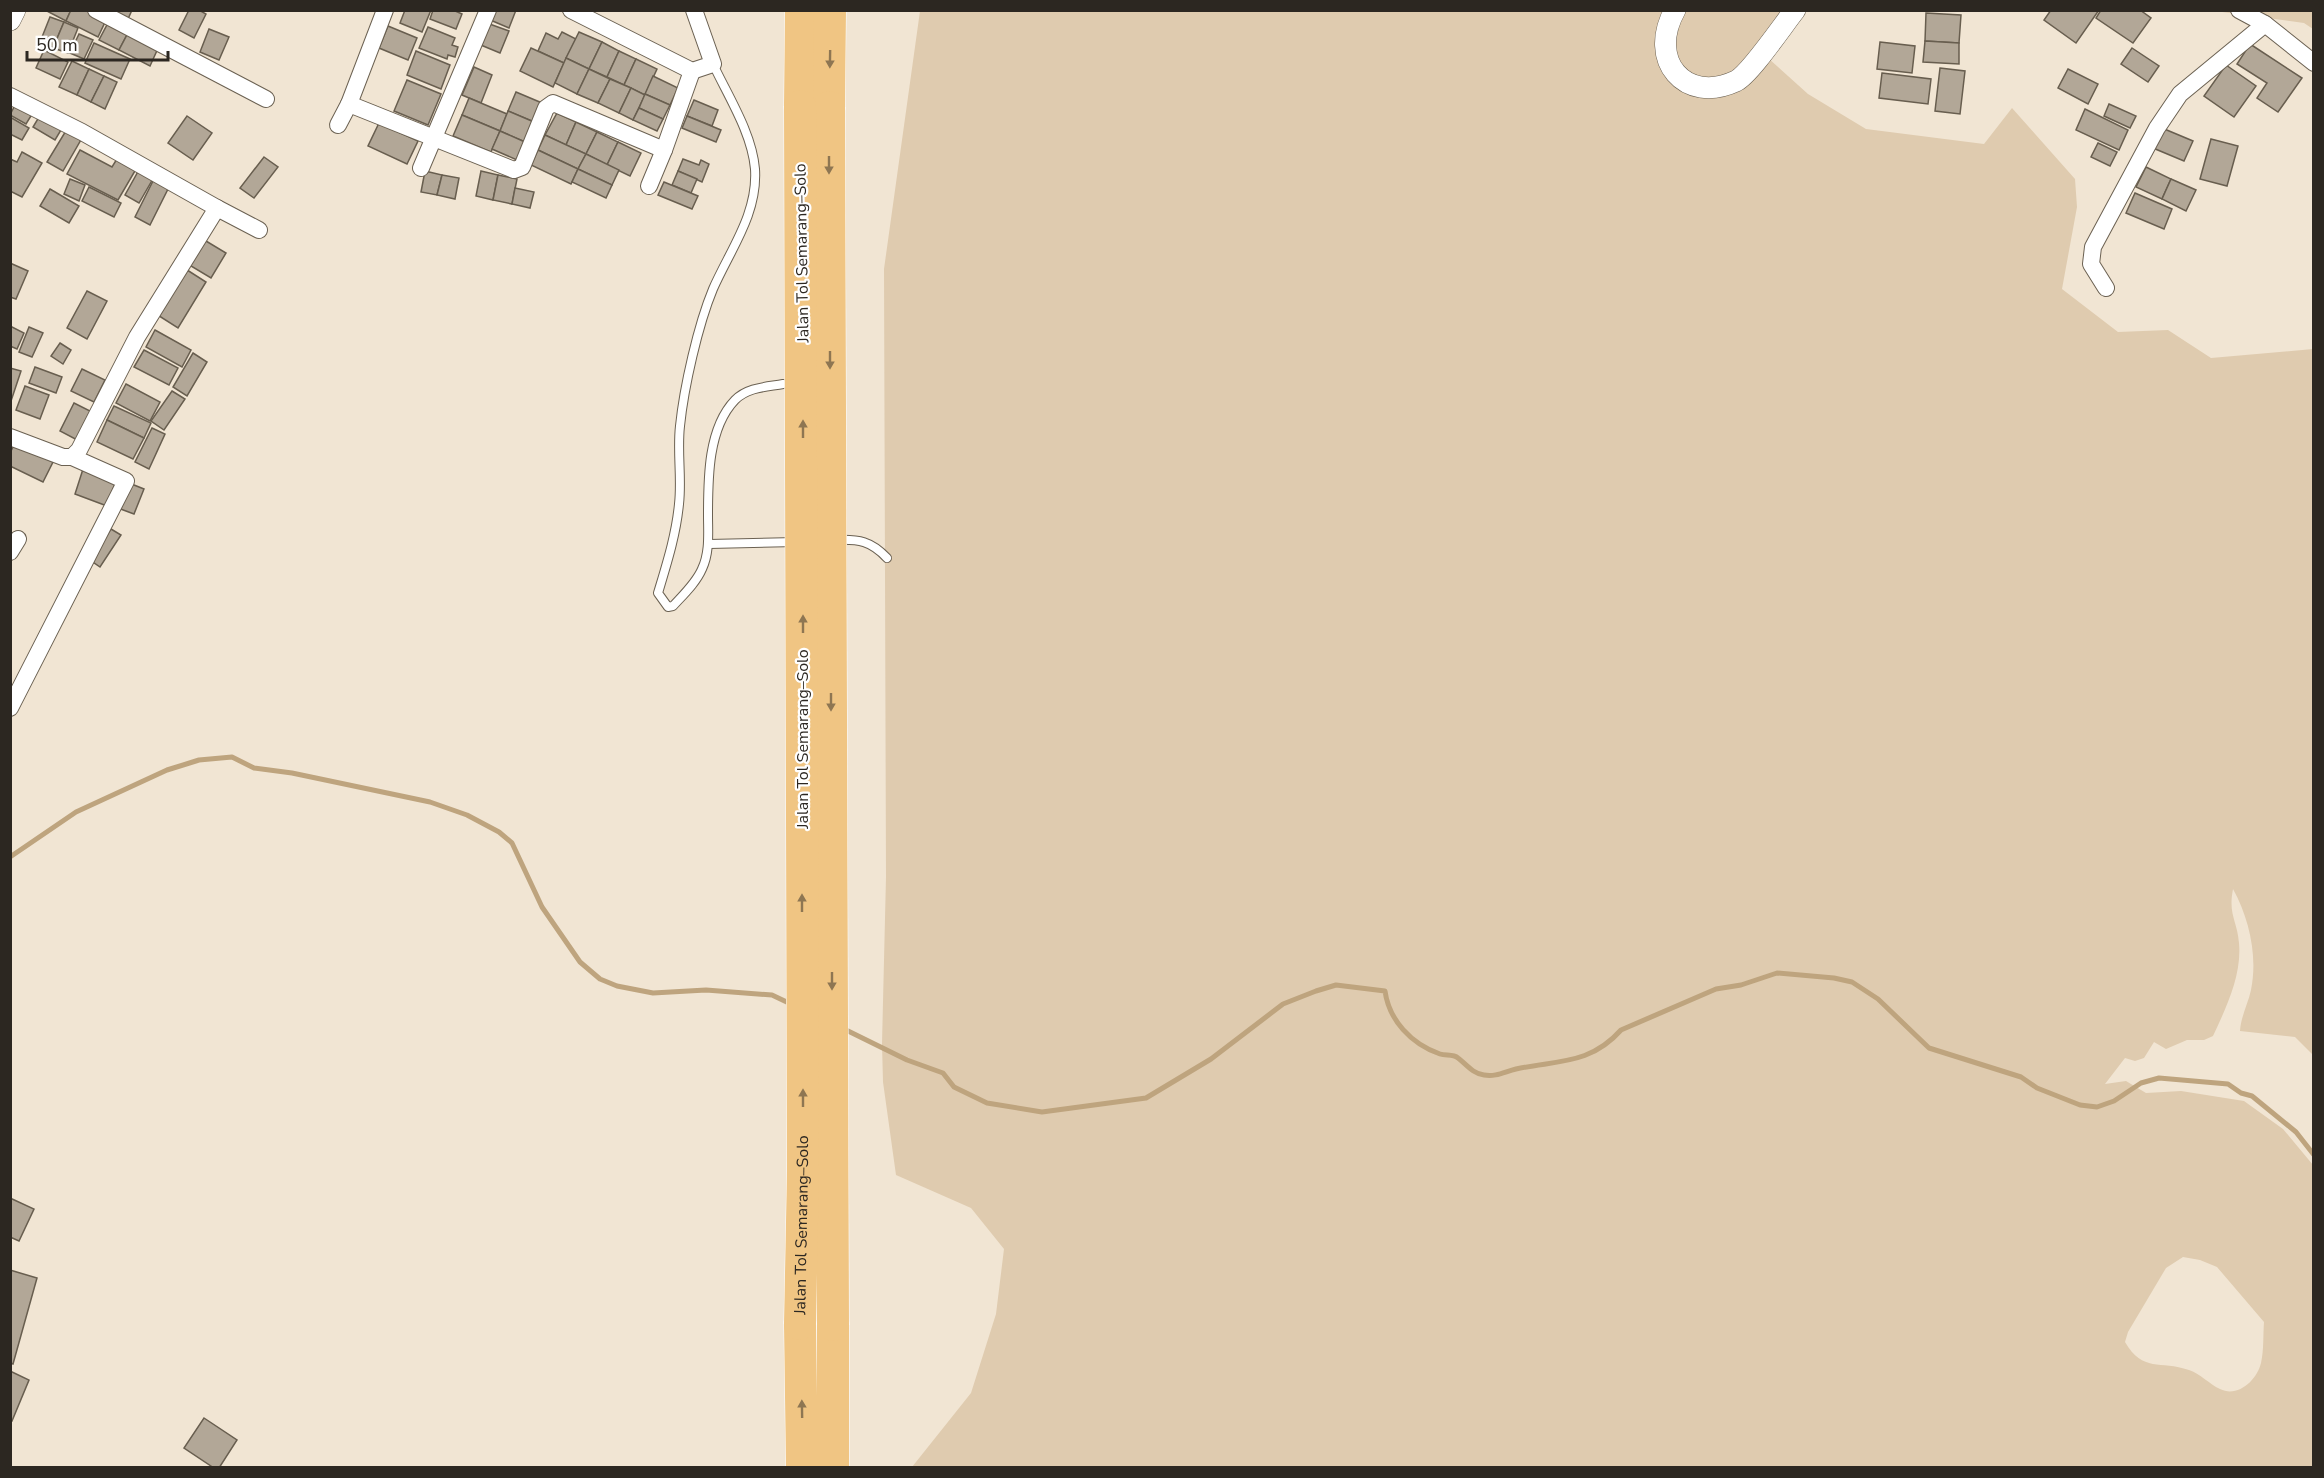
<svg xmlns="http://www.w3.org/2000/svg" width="2324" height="1478" font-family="'Nunito Sans',sans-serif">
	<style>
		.green { fill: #dfcbaf; fill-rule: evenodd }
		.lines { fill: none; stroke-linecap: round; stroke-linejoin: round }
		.stream { stroke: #bea47e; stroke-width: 5 }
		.building { fill: #b2a797; stroke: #685e4f; stroke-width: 1.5 }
		.service-casing { stroke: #6b6152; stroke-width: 10 }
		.minor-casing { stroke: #6b6152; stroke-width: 18 }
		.tertiary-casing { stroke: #6b6152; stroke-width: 22 }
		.motorway-casing { stroke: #fff; stroke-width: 33 }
		.service { stroke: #fff; stroke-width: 8 }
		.minor { stroke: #fff; stroke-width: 16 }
		.tertiary { stroke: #fff; stroke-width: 21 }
		.motorway { stroke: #f0c583; stroke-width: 32 }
		.motorway-bridge-casing { stroke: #fff; stroke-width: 33; stroke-linecap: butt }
		.motorway-bridge { stroke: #f0c583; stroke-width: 32 }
		.oneway { fill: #8e7652 }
		.labels { text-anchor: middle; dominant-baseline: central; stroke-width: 4.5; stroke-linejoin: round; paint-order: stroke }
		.street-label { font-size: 16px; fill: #2c2721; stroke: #fff }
	</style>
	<rect width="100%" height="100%" fill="#f1e5d3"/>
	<g class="green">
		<path d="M920,11H1793L1768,58L1808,94L1866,129L1984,144L2012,108L2075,179L2077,207L2062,289L2118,332L2168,330L2211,358L2313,349V1055L2295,1037L2240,1031C2241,1016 2248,1004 2251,990C2258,956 2249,918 2233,889C2228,915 2237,920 2239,943C2242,975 2226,1008 2213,1036L2204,1040H2187L2166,1049L2154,1042L2144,1058L2135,1061L2125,1058L2105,1084L2126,1081L2146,1093L2181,1091L2244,1101L2283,1129L2313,1165V1467H912L971,1393L996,1314L1004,1249L971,1208L896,1175L883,1082L882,1044L886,877L884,269ZM2183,1257L2200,1260L2217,1267L2264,1322C2263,1335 2264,1350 2261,1363C2257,1380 2238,1398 2220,1389C2209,1384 2201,1374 2189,1370C2160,1360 2143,1373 2125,1342L2128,1332L2166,1268Z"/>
		<path d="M2215,11H2313V29L2304,23Z"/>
	</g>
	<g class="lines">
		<g class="stream">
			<path d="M10,857L76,812L167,770L199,760L232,757L254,768L292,773L430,802L467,815L499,832L512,843L542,907L580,962L600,979L617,986L653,993L706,990L772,995L793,1005"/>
			<path d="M842,1028L907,1060L943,1073L954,1087L987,1103L1042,1112L1146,1098L1211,1059L1283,1004L1316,991L1336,985L1385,991C1389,1020 1411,1044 1440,1054C1446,1056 1453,1054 1458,1058C1466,1064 1473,1074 1484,1075C1496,1077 1504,1072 1516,1069C1557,1060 1590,1065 1621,1030L1716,989L1741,985L1777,973L1834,978L1852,982L1878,999L1929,1048L2021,1077L2037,1088L2080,1105L2097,1107L2114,1101L2141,1083L2159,1078L2228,1084L2241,1093L2252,1096L2296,1132L2314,1155"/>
		</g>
	</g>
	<g class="building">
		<path d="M45,10H71L66,21Z"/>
		<path d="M71,10H91L107,18L98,37L66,21Z"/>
		<path d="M110,10H132L128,19Z"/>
		<path d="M189,10H199L206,14L194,38L179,30Z"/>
		<path d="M405,10H431L422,32L400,23Z"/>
		<path d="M433,10H453L462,14L456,29L430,19Z"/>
		<path d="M492,10H516L509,28L488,19Z"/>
		<path d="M2051,10H2099L2076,43L2044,20Z"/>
		<path d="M2101,10H2140L2151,18L2133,43L2096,18Z"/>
		<path d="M1926,13L1961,15L1959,43L1925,41Z"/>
		<path d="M50,17L64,22L53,48L40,42Z"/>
		<path d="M109,21L129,31L119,50L99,40Z"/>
		<path d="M64,22L78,28L68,53L53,48Z"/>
		<path d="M484,22L509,31L500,53L476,43Z"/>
		<path d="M388,26L417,38L408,60L379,48Z"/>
		<path d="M428,27L455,38L452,45L458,47L455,57L448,55L447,59L419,48Z"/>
		<path d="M209,29L229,37L219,60L200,52Z"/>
		<path d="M129,31L159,46L150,66L119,50Z"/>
		<path d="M562,32L576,39L564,63L538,51L546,33L558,39Z"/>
		<path d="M579,32L602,42L589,69L566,58Z"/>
		<path d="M79,34L93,40L84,59L70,53Z"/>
		<path d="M1925,41L1959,43V64L1923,62Z"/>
		<path d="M602,42L619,51L607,77L589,69Z"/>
		<path d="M1880,42L1915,46L1912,73L1877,69Z"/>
		<path d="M94,43L130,59L121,79L85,63Z"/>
		<path d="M2250,44L2302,78L2278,112L2257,98L2267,83L2237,64Z"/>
		<path d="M531,48L564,63L553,87L520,71Z"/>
		<path d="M2132,48L2159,66L2148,82L2121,64Z"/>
		<path d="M44,50L68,62L60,79L36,68Z"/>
		<path d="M416,51L450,65L441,89L407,75Z"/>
		<path d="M619,51L636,59L624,85L607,77Z"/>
		<path d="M566,58L589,69L577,94L555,83Z"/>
		<path d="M636,59L657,69L645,95L624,85Z"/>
		<path d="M72,61L89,69L77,95L59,87Z"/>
		<path d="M2226,65L2256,86L2234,117L2204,96Z"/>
		<path d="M474,67L492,75L481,103L462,95Z"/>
		<path d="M1940,68L1965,71L1960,114L1935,111Z"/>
		<path d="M89,69L104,76L91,102L77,95Z"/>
		<path d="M589,69L610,79L598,103L577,94Z"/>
		<path d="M2068,69L2098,84L2088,104L2058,88Z"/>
		<path d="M1882,73L1931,79L1928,104L1879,98Z"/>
		<path d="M104,76L117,82L105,109L91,102Z"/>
		<path d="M653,76L678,88L670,105L645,94Z"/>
		<path d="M610,79L631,88L619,113L598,103Z"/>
		<path d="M407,80L441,94L428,125L394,111Z"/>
		<path d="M631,88L645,95L633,120L619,113Z"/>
		<path d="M516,92L542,103L534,122L508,111Z"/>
		<path d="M645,94L670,105L663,119L639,108Z"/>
		<path d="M469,98L507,114L500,131L462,115Z"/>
		<path d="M694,100L718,110L712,126L687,116Z"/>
		<path d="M17,101L34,111L26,124L10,115Z"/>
		<path d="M2109,104L2136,116L2130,128L2104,116Z"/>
		<path d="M639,108L663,119L657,131L633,120Z"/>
		<path d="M2085,109L2128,130L2119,150L2076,130Z"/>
		<path d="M508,111L534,122L525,142L500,131Z"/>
		<path d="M42,112L64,125L55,140L33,127Z"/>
		<path d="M557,113L576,122L566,145L545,135Z"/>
		<path d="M462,115L500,131L491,152L453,136Z"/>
		<path d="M187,116L212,133L193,160L168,143Z"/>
		<path d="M687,116L721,130L716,142L682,128Z"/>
		<path d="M10,117L29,128L22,140L10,134Z"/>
		<path d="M576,122L597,132L586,154L566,145Z"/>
		<path d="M379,123L418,141L407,164L368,146Z"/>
		<path d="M2162,128L2193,141L2184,161L2153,148Z"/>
		<path d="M67,129L82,138L63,171L47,162Z"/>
		<path d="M500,131L525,142L517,160L492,149Z"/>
		<path d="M597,132L618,142L607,165L586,154Z"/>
		<path d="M545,135L586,154L578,169L538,150Z"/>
		<path d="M2211,139L2238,146L2227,186L2200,179Z"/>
		<path d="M618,142L641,153L630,176L607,165Z"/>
		<path d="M2098,143L2117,152L2110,166L2091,157Z"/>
		<path d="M80,150L112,167L120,154L139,164L118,200L67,174Z"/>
		<path d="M538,150L578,169L571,184L531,165Z"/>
		<path d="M22,152L42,163L22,197L10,191V159L17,162Z"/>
		<path d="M586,154L619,170L612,185L578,169Z"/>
		<path d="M264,157L278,167L254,198L240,188Z"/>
		<path d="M683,159L699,165L701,160L709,164L702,182L678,171Z"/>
		<path d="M2146,167L2171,179L2162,199L2136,187Z"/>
		<path d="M140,168L154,177L139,203L125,195Z"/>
		<path d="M578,169L612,185L606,198L572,182Z"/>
		<path d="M425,171L442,175L437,195L421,192Z"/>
		<path d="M481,171L498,175L493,200L476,196Z"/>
		<path d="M678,171L697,179L691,193L672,185Z"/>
		<path d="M442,175L459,178L455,199L437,195Z"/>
		<path d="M498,175L517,179L512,204L493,200Z"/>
		<path d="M70,179L85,185L79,201L64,194Z"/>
		<path d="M154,179L169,187L150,225L135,217Z"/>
		<path d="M2171,179L2196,190L2186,211L2162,199Z"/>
		<path d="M664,182L698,196L692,209L658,195Z"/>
		<path d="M89,187L121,203L114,217L82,201Z"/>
		<path d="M515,188L534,192L530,208L512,204Z"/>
		<path d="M50,189L79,206L69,223L40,206Z"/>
		<path d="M2135,193L2172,209L2164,229L2126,213Z"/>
		<path d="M201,238L226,253L211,278L186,263Z"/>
		<path d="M10,263L28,271L16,299L10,297Z"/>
		<path d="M184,268L206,282L178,328L156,314Z"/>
		<path d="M87,291L107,301L87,339L67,328Z"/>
		<path d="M10,326L24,333L17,349L10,346Z"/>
		<path d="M29,327L43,333L32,357L19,352Z"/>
		<path d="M155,330L191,350L182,367L146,347Z"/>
		<path d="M60,343L71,350L63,364L51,356Z"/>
		<path d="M144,350L178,368L169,385L134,367Z"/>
		<path d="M193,353L207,362L187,396L173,387Z"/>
		<path d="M35,367L62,377L56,393L29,383Z"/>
		<path d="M10,368L21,371L10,404Z"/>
		<path d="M82,369L105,380L94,402L71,391Z"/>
		<path d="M126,384L160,402L150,421L116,403Z"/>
		<path d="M25,386L49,395L40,419L16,410Z"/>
		<path d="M172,391L185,399L164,430L151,421Z"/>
		<path d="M74,403L96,414L81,442L60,431Z"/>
		<path d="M114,406L151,423L144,438L107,420Z"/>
		<path d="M107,420L144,438L133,459L97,442Z"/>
		<path d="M152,428L165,434L149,469L135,462Z"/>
		<path d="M15,443L53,462L43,482L10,466V453Z"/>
		<path d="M84,466L117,478L107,506L75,494Z"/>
		<path d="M129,483L144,489L134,514L118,508Z"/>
		<path d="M111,529L121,535L100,567L90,560Z"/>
		<path d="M10,1198L34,1209L19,1241L10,1237Z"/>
		<path d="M10,1270L37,1278L13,1364L10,1363Z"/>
		<path d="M10,1371L29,1380L12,1421L10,1420Z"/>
		<path d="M204,1418L237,1440L219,1468H214L184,1448Z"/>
	</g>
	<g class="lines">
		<defs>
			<g id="service">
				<path d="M713,64C728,96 752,133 755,169C758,214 730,250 713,289C698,325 684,387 680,426C677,452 682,478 679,504C676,535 667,563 658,593L668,607L673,606C683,595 696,583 702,569C710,552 708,533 708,515C708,478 708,428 735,400C748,387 767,387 783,384"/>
				<path d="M836,540C859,539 871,541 887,558"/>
				<path d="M709,544L796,542"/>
			</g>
			<g id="minor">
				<path d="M96,10L266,99"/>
				<path d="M385,10L349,104L514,170L522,167L546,108L553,103L664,150L692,71"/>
				<path d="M571,10L692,71L713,64L694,10"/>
				<path d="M2239,10L2265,24"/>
				<path d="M10,96L82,132L217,208L137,337L79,450L72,457H63L10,437"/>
				<path d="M338,125L349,104"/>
				<path d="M421,168L488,10"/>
				<path d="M649,186L664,150"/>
				<path d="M217,208L259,230"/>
				<path d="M2106,288L2091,264L2093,247L2157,128L2180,94L2265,24L2314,63"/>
				<path d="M10,552L18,539"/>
				<path d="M10,708L126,481L72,457"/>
			</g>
			<g id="tertiary">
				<path d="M1675,10C1647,60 1685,105 1736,81C1750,74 1783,25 1795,10"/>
				<path d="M10,20L15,10"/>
			</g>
			<g id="motorway">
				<path d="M800,106L801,10"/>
				<path d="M829,107L830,10"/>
				<path d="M800,1324L802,1468"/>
				<path d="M833,1468V1325"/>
			</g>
		</defs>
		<use href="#service" class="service-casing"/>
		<use href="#minor" class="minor-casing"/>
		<use href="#tertiary" class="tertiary-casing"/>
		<use href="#motorway" class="motorway-casing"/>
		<use href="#service" class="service"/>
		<use href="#minor" class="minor"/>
		<use href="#tertiary" class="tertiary"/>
		<use href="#motorway" class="motorway"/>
		<defs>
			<g id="motorway-bridge">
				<path d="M829,107L833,1325"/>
				<path id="s1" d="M800,1324L803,1171L800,106"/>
			</g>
		</defs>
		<use href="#motorway-bridge" class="motorway-bridge-casing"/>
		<use href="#motorway-bridge" class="motorway-bridge"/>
	</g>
	<defs><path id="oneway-solid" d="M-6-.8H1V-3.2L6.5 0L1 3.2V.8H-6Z" transform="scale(1.5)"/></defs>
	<g class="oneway">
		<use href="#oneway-solid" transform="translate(830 59) rotate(91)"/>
		<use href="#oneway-solid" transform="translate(829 165) rotate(90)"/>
		<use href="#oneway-solid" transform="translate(830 360) rotate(90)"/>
		<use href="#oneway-solid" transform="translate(803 429) rotate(-90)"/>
		<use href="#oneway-solid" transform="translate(803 624) rotate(-90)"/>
		<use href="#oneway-solid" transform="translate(831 702) rotate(90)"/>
		<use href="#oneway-solid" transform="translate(802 903) rotate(-90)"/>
		<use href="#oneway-solid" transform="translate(832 981) rotate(90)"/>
		<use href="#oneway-solid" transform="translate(803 1098) rotate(-90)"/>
		<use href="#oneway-solid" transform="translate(802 1409) rotate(-91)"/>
	</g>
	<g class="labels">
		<g class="street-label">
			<text transform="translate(802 253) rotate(-91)">Jalan Tol Semarang–Solo</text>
			<text transform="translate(803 739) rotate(-90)">Jalan Tol Semarang–Solo</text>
			<text stroke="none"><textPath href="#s1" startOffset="99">Jalan Tol Semarang–Solo</textPath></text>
		</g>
	</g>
	<rect width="2324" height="1478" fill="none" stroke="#2c2721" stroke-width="24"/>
	<path d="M27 51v9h141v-9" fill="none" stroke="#2c2721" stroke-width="3"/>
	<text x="36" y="51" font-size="18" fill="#2c2721" stroke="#ffffff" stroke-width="4.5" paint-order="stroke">50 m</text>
</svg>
